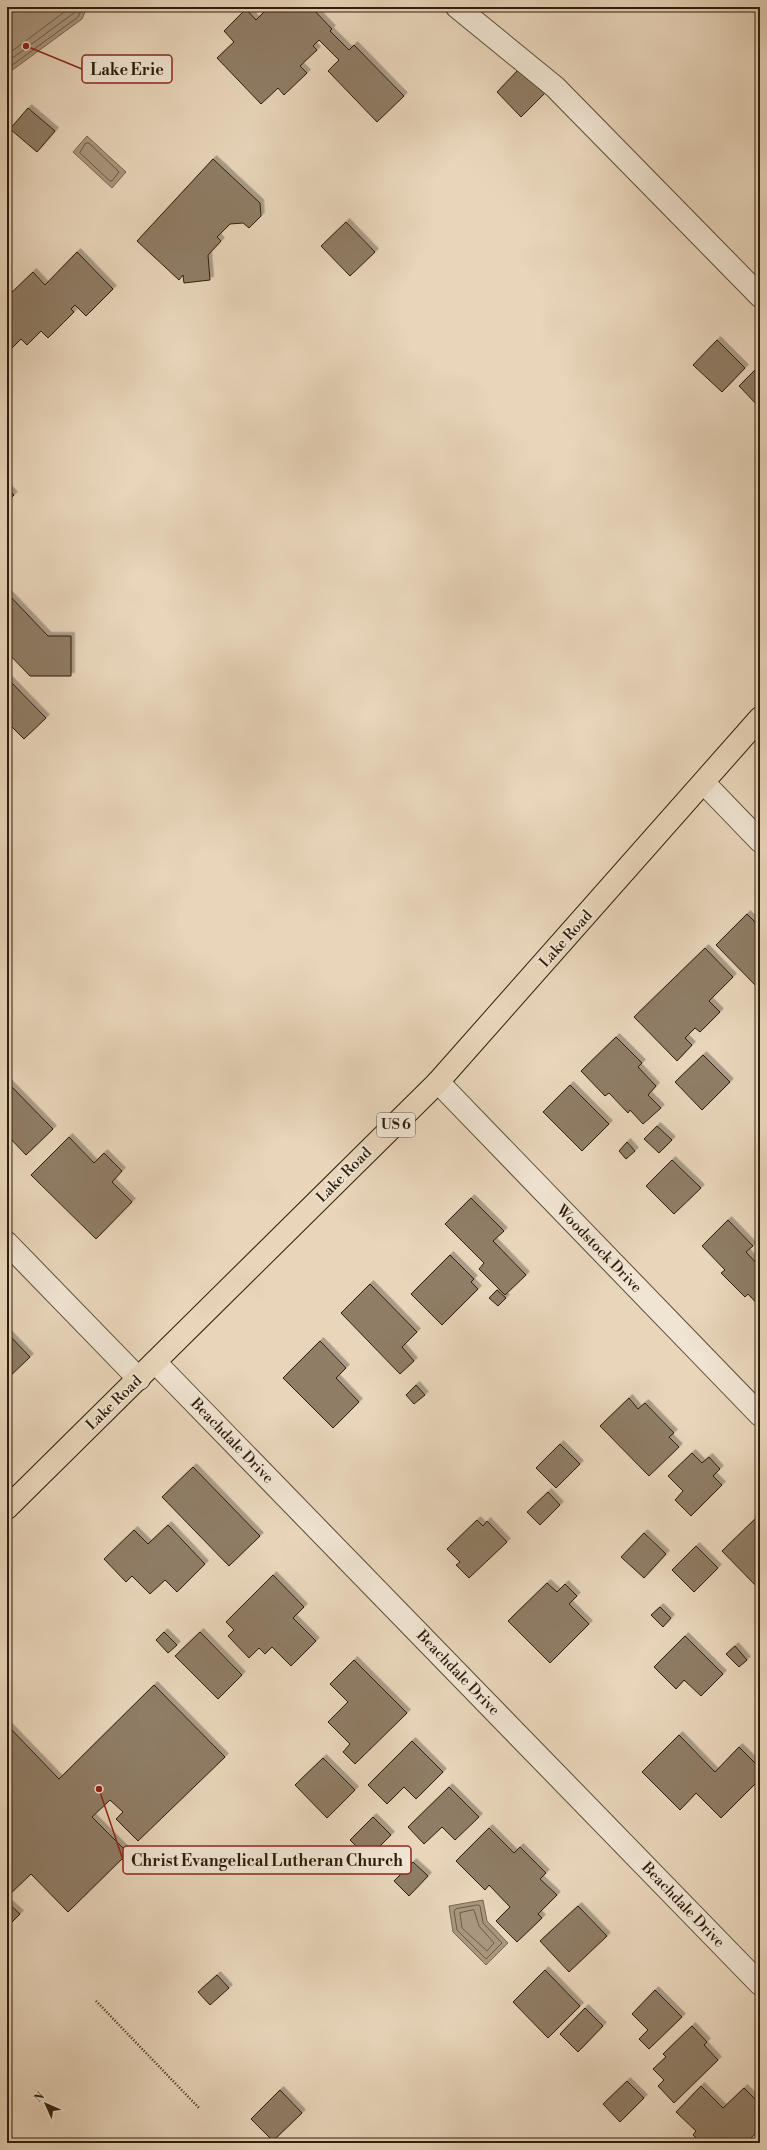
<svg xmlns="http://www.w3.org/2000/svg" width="767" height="2150" font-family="'Libre Bodoni',serif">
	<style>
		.water { fill: #a9967e; stroke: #786650 }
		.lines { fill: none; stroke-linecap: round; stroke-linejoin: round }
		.shore { stroke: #6c5a44; stroke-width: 1 }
		.building { fill: #8f7d66; stroke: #2e1d0b; filter: url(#shadow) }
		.minor-casing { stroke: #5c4b37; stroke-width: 24 }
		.major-casing { stroke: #2e1d0b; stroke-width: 24 }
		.path { stroke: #2e1d0b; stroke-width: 2.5; stroke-dasharray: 1 2; stroke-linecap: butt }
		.minor { stroke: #f0e4d2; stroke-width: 22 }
		.major { stroke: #e8d5ba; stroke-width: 22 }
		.labels { text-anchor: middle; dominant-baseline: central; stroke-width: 3.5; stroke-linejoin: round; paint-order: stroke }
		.shield { fill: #f0e4d2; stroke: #685947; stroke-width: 1 }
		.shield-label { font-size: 14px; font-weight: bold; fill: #2e1d0b }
		.street-label { font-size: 15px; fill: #2e1d0b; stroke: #f0e4d2 }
		.leader { fill: none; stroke: #8f2418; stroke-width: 1.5 }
		.callout-dot { fill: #8f2418; stroke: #f0e4d2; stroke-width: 1.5 }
		.callout { fill: #f0e4d2; stroke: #8f2418; stroke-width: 1.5 }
		.callout-label { font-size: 16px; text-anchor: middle; font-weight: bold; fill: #2e1d0b }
	</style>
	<defs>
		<filter id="shadow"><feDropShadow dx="3.5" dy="-3.5" stdDeviation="0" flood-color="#0004"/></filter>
	</defs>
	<rect width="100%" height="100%" fill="#e8d5ba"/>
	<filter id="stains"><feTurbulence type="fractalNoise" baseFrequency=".005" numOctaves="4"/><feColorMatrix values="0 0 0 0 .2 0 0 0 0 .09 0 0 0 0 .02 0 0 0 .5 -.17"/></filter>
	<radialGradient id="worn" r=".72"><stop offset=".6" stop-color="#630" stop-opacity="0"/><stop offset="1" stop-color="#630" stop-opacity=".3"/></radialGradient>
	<g class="water">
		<path d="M7,7H87L82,19L7,74Z"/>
		<path d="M87,136L126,172L112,188L73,152Z"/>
		<path d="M483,1900L487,1921L508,1943L486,1965L453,1932L449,1906Z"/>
	</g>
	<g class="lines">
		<g class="shore">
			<path d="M7,55L71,7"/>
			<path d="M7,62L74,13L77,7"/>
			<path d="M7,69L78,17L83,7"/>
			<path d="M86,143H89L119,172L112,181H110L80,153Z"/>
			<path d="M478,1905L480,1906L483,1923L502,1943L486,1959L457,1930L454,1911L456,1909Z"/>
			<path d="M474,1910L479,1926L494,1943L487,1951L462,1928L460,1913Z"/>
		</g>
	</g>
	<g class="building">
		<path d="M266,7H311L332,29L330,31L349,50L354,45L404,96L377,122L328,71L339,60L319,40L313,46L317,50L300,66L307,73L284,95L278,88L261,104L217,58L234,42L224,31L246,9L256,20L268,8Z"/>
		<path d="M520,68L545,93L521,117L497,92Z"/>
		<path d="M28,108L55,131L37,152L10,129Z"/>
		<path d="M213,159L260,203L261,216L249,228L243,223L230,224L217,237L221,241L208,255L210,280L184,283L183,275L179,280L137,241Z"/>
		<path d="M346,222L375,252L350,276L321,246Z"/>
		<path d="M77,252L113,289L86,316L75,305L71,309L74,312L48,338L41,331L27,345L21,339L7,353V297L33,272L45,285Z"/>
		<path d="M717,340L745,368L722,392L693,365Z"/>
		<path d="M760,365V408L739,386Z"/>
		<path d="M7,488L14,495L7,502Z"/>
		<path d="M7,593L48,636H71V676H30L7,652Z"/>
		<path d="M7,678L46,718L24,739L7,722Z"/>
		<path d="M747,914L760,927V990L716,945Z"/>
		<path d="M705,948L733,977L709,1001L720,1012L700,1032L695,1028L685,1038L692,1045L677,1061L634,1017Z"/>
		<path d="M616,1037L642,1063L638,1067L656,1086L648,1095L661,1108L643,1124L630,1110L628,1113L609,1093L605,1096L581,1071Z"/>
		<path d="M703,1055L730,1082L702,1110L675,1082Z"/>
		<path d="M7,1082L53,1129L26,1155L7,1135Z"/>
		<path d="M570,1085L609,1124L582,1151L543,1112Z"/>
		<path d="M657,1126L672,1140L659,1153L644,1139Z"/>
		<path d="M69,1137L94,1163L104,1153L122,1171L112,1182L132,1202L96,1239L31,1175Z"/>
		<path d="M627,1142L635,1151L626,1159L619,1151Z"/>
		<path d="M672,1160L701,1188L674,1214L646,1186Z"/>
		<path d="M471,1198L504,1231L493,1241L526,1275L505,1295L479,1269L484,1263L445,1224Z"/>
		<path d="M728,1220L753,1246L746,1252L760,1267V1307L748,1294L745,1297L721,1273L725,1270L702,1246Z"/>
		<path d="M450,1255L474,1279L471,1282L478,1289L442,1325L411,1294Z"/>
		<path d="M370,1284L417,1332L402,1347L414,1361L400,1374L341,1313Z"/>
		<path d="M497,1290L506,1298L498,1306L489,1298Z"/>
		<path d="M7,1333L30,1357L7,1379Z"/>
		<path d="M320,1341L346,1368L336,1378L359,1402L333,1428L283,1378Z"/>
		<path d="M416,1385L425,1395L414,1404L406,1395Z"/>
		<path d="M629,1398L638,1409L645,1403L674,1433L669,1437L679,1447L649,1476L600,1426Z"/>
		<path d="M560,1444L580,1464L556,1488L536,1468Z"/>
		<path d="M692,1453L702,1463L709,1457L720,1469L713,1476L722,1485L691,1516L675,1500L683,1491L668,1476Z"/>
		<path d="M193,1467L260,1536L229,1566L162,1497Z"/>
		<path d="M548,1492L560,1505L540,1525L527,1512Z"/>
		<path d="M756,1518L760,1522V1590L722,1551Z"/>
		<path d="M477,1520L483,1526L487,1521L507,1542L469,1578L456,1565L460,1562L447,1549Z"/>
		<path d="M168,1525L205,1564L177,1592L165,1580L150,1594L132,1576L126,1582L104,1559L134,1530L148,1544Z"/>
		<path d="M644,1533L666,1554L644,1578L621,1557Z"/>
		<path d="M696,1546L718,1568L694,1592L672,1570Z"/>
		<path d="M273,1575L304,1607L293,1618L316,1641L291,1666L272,1647L265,1654L259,1648L249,1658L228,1636L234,1630L226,1622Z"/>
		<path d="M547,1583L557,1592L565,1584L577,1596L569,1604L589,1624L550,1663L508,1621Z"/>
		<path d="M660,1607L671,1618L663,1627L651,1615Z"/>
		<path d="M164,1632L177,1645L168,1653L156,1640Z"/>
		<path d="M200,1632L242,1675L218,1699L175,1656Z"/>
		<path d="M685,1636L723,1674L701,1696L684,1680L676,1689L654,1667Z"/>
		<path d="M735,1646L747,1660L739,1667L726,1654Z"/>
		<path d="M354,1660L407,1713L355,1764L343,1752L350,1744L328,1722L348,1702L330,1684Z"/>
		<path d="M154,1685L225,1757L138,1841L116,1819L123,1812L110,1800L92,1817L128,1853L68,1912L31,1874L7,1897V1725L59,1779Z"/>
		<path d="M679,1735L715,1772L739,1747L760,1768V1779L721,1818L696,1793L680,1810L642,1772Z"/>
		<path d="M412,1741L443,1772L416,1799L404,1787L387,1804L368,1785Z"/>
		<path d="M323,1758L355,1790L327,1818L295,1785Z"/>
		<path d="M449,1787L479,1817L455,1840L442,1827L424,1844L408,1827Z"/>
		<path d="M373,1817L391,1835L368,1858L350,1840Z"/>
		<path d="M489,1828L514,1853L520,1847L546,1873L540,1879L557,1895L538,1914L542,1918L517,1942L496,1921L510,1907L489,1885L485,1890L456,1861Z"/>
		<path d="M413,1862L428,1876L409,1896L394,1881Z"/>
		<path d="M7,1902L20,1914L7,1927Z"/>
		<path d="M578,1906L607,1936L569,1972L540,1941Z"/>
		<path d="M545,1970L580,2006L548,2038L513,2002Z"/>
		<path d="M217,1975L229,1988L210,2005L198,1992Z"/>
		<path d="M655,1990L682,2017L649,2049L639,2039L648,2030L632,2014Z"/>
		<path d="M585,2008L603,2026L578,2052L560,2034Z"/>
		<path d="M692,2026L707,2042L704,2045L718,2060L674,2103L658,2086L664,2080L653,2069L666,2057L663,2054Z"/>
		<path d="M627,2081L644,2098L620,2122L603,2104Z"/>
		<path d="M701,2086L723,2108L744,2088L760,2104V2129L746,2143H724L721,2140L718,2143H701L693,2135L696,2131L676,2112Z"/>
		<path d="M280,2090L302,2113L273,2141L251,2119Z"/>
	</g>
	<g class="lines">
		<defs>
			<g id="minor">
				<path d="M457,7L555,87L760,296"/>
				<path d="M704,783L760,841"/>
				<path d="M438,1082L760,1415"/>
				<path d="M7,1243L139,1379"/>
				<path d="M155,1362L760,1984"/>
			</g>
			<path id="major" d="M7,1508L438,1082L760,718"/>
		</defs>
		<use href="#minor" class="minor-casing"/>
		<use href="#major" class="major-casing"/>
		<path class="path" d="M96,2001L200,2109"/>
		<use href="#minor" class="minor"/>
		<use href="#major" class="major"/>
	</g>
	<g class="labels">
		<rect class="shield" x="377" y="1113" width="38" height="24" rx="3"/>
		<g class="shield-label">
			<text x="396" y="1125">US 6</text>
		</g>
		<g class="street-label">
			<text transform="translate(566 939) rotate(-48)">Lake Road</text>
			<text transform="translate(344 1175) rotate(-45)">Lake Road</text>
			<text transform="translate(599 1249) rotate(46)">Woodstock Drive</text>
			<text transform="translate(114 1403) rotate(-44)">Lake Road</text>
			<text transform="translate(232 1441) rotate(46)">Beachdale Drive</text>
			<text transform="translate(458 1673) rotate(46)">Beachdale Drive</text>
			<text transform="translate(683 1905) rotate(46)">Beachdale Drive</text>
		</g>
	</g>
	<path class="leader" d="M26 46L82 69M99 1789L123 1860"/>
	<g class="callout-dot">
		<circle cx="26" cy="46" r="4"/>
		<circle cx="99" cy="1789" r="4"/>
	</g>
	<g class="callout">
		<rect x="82" y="55" width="90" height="28" rx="4"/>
		<rect x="123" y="1846" width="288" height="28" rx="4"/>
	</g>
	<g class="callout-label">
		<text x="127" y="75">Lake Erie</text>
		<text x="267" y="1866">Christ Evangelical Lutheran Church</text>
	</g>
	<rect width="767" height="2150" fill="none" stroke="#e8d5ba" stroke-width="24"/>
	<rect x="8" y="8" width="751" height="2134" fill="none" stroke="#2e1d0b" stroke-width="2"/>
	<rect x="12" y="12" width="743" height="2126" fill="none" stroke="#2e1d0b"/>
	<g transform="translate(46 2104) rotate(315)" stroke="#f0e4d2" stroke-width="3" paint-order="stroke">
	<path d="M0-3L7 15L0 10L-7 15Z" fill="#2e1d0b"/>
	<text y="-6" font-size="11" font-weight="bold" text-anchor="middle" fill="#2e1d0b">N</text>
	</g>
	<rect width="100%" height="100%" filter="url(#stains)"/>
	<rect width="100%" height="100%" fill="url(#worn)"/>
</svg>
